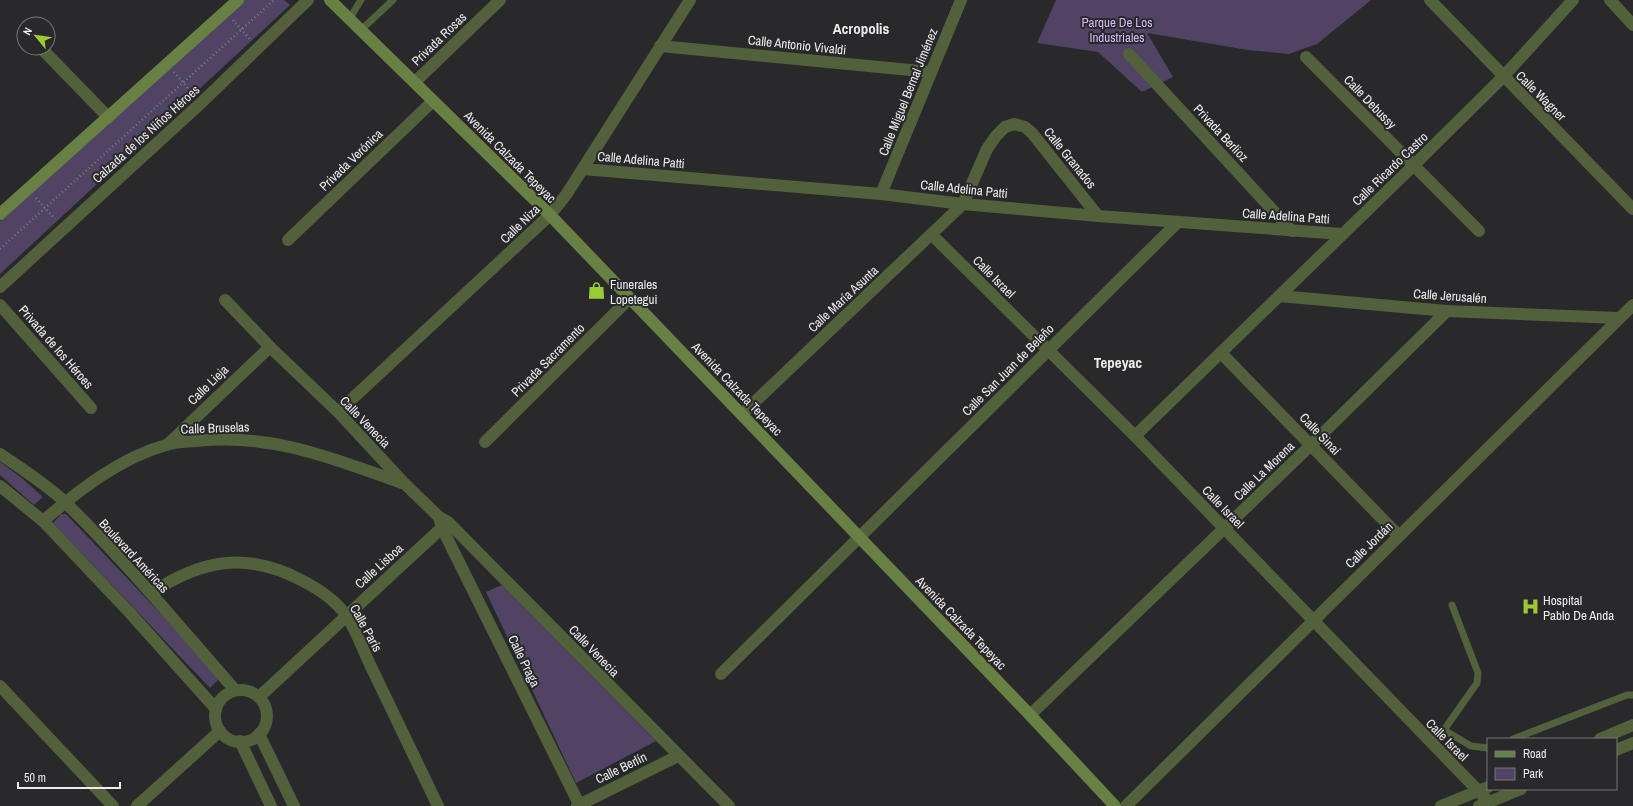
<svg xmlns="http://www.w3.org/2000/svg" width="1633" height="806" font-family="'Archivo Narrow',sans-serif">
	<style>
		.green { fill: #514364 }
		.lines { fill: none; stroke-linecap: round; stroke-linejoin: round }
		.path { stroke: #7b7b7c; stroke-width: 2.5; stroke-dasharray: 1 3; stroke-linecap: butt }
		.lane { stroke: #52613c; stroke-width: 7 }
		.street { stroke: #52613c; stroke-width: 12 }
		.secondary { stroke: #698045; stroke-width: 12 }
		.labels { text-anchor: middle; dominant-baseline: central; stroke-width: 4; stroke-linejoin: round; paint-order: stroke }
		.park-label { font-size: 13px; fill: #d6b8fe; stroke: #29282a }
		.street-label { font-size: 13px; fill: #ededee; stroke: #29282a }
		.poi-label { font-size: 13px; fill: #ededee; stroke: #29282a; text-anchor: start }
		.quarter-label { font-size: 15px; font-weight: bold; fill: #ededee; stroke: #29282a }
	</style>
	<rect width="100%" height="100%" fill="#29282a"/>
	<g class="green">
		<path d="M243,0H284L290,5L0,274V221Z"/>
		<path d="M1056,0H1371L1317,44L1289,54L1248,50L1147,33L1173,77L1142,92L1098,52L1037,43Z"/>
		<path d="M0,462L23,479L43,497L34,505L0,475Z"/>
		<path d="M61,514H66L221,677L210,688L53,523Z"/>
		<path d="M502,585L656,741L576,783L486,592Z"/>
	</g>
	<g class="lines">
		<g class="path">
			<path d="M233,20L250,39"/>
			<path d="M174,72L193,94"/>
			<path d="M36,198L55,219"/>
			<path d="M0,249L274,0"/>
		</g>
		<g class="lane">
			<path d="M350,18L361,0"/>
			<path d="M361,30L393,0"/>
			<path d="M1444,730L1477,683L1478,673L1452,605"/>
			<path d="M1513,739L1627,695H1633"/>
			<path d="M1430,743L1444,730L1471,746L1488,748"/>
		</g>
		<g class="street">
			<path d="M1430,0L1633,209"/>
			<path d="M1610,0L1633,25"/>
			<path d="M660,46L931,72"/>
			<path d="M41,48L109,118"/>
			<path d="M1129,54L1292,231"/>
			<path d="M1306,57L1479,231"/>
			<path d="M415,82L500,0"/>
			<path d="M583,169L881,194L963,204L1098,216L1342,234"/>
			<path d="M881,194L961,0"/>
			<path d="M932,235L1135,436L1489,802"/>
			<path d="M288,240L433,101"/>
			<path d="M0,287L201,103L308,0"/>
			<path d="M1279,296L1447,311L1619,318"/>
			<path d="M225,300L270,347L338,412L405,484L439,517L448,522L729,806"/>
			<path d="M0,305L91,408"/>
			<path d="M1221,353L1399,536"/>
			<path d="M338,412L550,215L566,195L690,0"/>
			<path d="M742,414L963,204L987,149L996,136L1005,127L1014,124L1025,127L1032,133L1098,216"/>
			<path d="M1135,436L1413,166L1503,77L1573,0"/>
			<path d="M485,442L630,298"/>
			<path d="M167,445L270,347"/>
			<path d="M0,454C22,469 46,484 66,503C126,562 180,627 235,690"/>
			<path d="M0,486L43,521L130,613L216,709"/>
			<path d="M439,517L442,528L580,806"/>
			<path d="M43,521C79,490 120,458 166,445C175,442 186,442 196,441C272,433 332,458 402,483"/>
			<path d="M151,593C201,560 246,551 301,580C317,588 335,600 346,615C358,633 365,656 375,675C396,719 417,762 438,806"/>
			<path d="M721,674L1177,223"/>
			<path d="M0,686L113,806"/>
			<circle cx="241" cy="716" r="26"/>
			<path d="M259,697L447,523"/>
			<path d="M1030,715L1311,445L1447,311"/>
			<path d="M259,734L294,806"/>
			<path d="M1600,739L1633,725"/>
			<path d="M240,741L271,806"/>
			<path d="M1616,750L1633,743"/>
			<path d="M137,806L220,731"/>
			<path d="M577,806L678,756"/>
			<path d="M1126,806L1633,305"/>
			<path d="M1441,806L1488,787"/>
			<path d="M1479,806L1521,789"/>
		</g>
		<g class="secondary">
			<path d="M330,0L550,215L1030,715L1115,806"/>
			<path d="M0,214L238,0"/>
		</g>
	</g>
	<defs>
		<symbol id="shop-bare" viewBox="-9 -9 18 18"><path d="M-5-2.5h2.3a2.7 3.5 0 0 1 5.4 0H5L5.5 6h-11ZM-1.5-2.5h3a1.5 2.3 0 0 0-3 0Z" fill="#9acb34" stroke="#29282a" stroke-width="2.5" paint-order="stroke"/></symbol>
		<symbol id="hospital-bare" viewBox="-9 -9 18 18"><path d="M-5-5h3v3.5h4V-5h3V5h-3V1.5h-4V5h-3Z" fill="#9acb34" stroke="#29282a" stroke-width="2.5" paint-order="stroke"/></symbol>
	</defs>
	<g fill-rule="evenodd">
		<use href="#shop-bare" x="584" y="278" width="25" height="25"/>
		<use href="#hospital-bare" x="1518" y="594" width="25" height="25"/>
	</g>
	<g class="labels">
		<g class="park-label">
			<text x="1117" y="22">Parque De Los<tspan x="1117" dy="15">Industriales</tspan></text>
		</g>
		<g class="street-label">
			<text transform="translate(439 39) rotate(-44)">Privada Rosas</text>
			<text transform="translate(797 45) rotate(6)">Calle Antonio Vivaldi</text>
			<text transform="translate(908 92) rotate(-68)">Calle Miguel Bernal Jiménez</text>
			<text transform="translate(1541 96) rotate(45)">Calle Wagner</text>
			<text transform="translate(1370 102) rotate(46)">Calle Debussy</text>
			<text transform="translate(1221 133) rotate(47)">Privada Berlioz</text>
			<text transform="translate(146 134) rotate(-42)">Calzada de los Niños Héroes</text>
			<text transform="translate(510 157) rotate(45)">Avenida Calzada Tepeyac</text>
			<text transform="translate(1070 158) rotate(51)">Calle Granados</text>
			<text transform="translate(351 160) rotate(-44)">Privada Verónica</text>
			<text transform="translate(641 160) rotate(5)">Calle Adelina Patti</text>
			<text transform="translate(1390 169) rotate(-44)">Calle Ricardo Castro</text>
			<text transform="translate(964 189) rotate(6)">Calle Adelina Patti</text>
			<text transform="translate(1286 216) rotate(4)">Calle Adelina Patti</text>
			<text transform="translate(520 224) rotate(-44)">Calle Niza</text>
			<text transform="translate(994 277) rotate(45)">Calle Israel</text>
			<text transform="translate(1450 296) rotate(4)">Calle Jerusalén</text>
			<text transform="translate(843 299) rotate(-43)">Calle María Asunta</text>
			<text transform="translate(56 347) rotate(49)">Privada de los Héroes</text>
			<text transform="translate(548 360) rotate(-45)">Privada Sacramento</text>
			<text transform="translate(1008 370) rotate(-45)">Calle San Juan de Beleño</text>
			<text transform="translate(208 385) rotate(-44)">Calle Lieja</text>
			<text transform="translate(737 389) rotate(46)">Avenida Calzada Tepeyac</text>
			<text transform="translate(365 422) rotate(46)">Calle Venecia</text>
			<text transform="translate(215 428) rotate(-2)">Calle Bruselas</text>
			<text transform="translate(1320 434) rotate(46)">Calle Sinaí</text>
			<text transform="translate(1264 471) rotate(-44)">Calle La Morena</text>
			<text transform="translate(1223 507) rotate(46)">Calle Israel</text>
			<text transform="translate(1369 545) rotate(-44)">Calle Jordán</text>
			<text transform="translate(134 556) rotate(47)">Boulevard Américas</text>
			<text transform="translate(379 566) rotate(-42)">Calle Lisboa</text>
			<text transform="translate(961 623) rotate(46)">Avenida Calzada Tepeyac</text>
			<text transform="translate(366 628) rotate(61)">Calle París</text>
			<text transform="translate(594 651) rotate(46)">Calle Venecia</text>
			<text transform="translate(524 661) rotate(64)">Calle Praga</text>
			<text transform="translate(1447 740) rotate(45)">Calle Israel</text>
			<text transform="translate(621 768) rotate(-26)">Calle Berlín</text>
		</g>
		<g class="poi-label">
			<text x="610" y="284">Funerales<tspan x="610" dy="15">Lopetegui</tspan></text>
			<text x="1543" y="600">Hospital<tspan x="1543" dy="15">Pablo De Anda</tspan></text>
		</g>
		<g class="quarter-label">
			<text x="861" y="28">Acropolis</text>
			<text x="1118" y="362">Tepeyac</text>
		</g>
	</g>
	<rect x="1487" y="738" width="130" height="52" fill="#29282a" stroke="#777778"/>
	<rect x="1495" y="751" width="20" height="6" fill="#698045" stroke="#777778"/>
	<text x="1523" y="758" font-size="12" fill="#ededee">Road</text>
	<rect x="1495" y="768" width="20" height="12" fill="#514364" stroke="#777778"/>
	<text x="1523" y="778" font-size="12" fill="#ededee">Park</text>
	<g transform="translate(36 36) rotate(299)"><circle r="19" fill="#29282a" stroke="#777778"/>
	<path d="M0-3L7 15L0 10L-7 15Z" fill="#9acb34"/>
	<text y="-6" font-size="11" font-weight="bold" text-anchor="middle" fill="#ededee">N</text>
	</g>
	<path d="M18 782v6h102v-6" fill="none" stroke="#ededee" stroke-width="2"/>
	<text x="24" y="782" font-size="12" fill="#ededee" stroke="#29282a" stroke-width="3" paint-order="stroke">50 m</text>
</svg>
